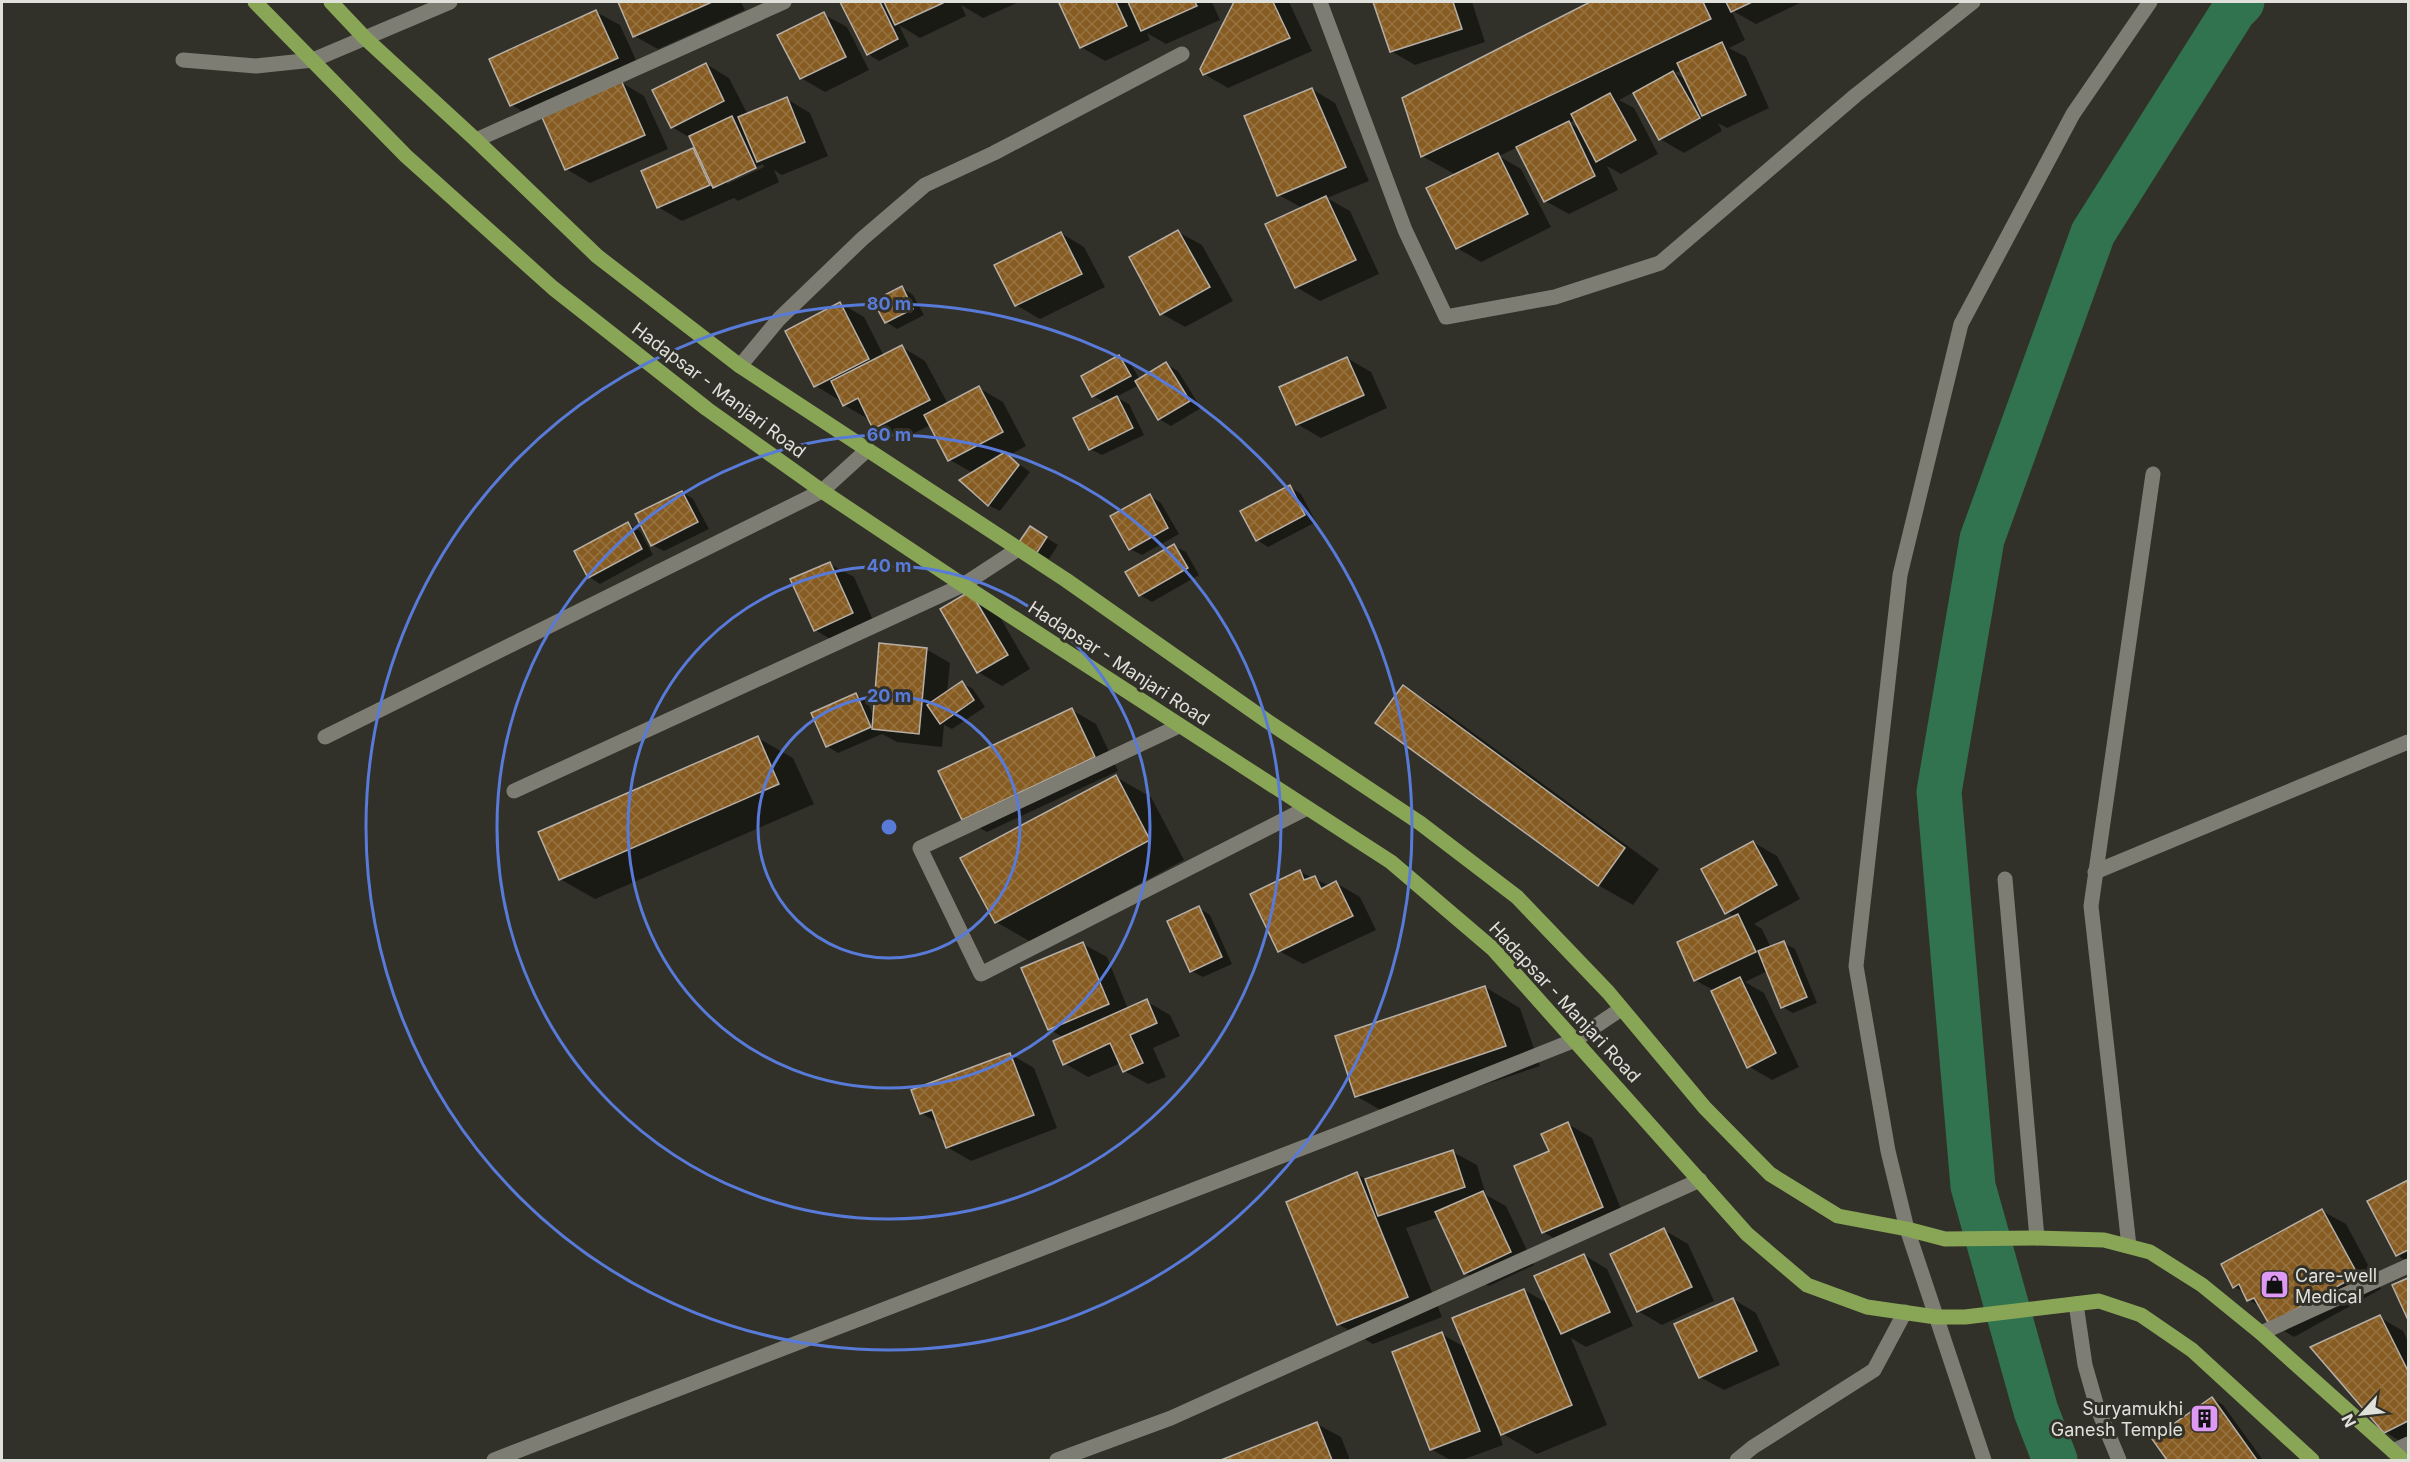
<svg xmlns="http://www.w3.org/2000/svg" width="2410" height="1462" font-family="Inter,sans-serif">
	<style>
		.shadow { fill: #0007; fill-rule: evenodd }
		.lines { fill: none; stroke-linecap: round; stroke-linejoin: round }
		.canal { stroke: #30734e; stroke-width: 45 }
		.building { fill: url(#building-cross-hatch); stroke: #b6afa7; stroke-width: 1.5 }
		.minor { stroke: #7e7d74; stroke-width: 15 }
		.primary { stroke: #89a657; stroke-width: 15 }
		.ring { fill: none; stroke: #587ad9; stroke-width: 3 }
		.labels { text-anchor: middle; dominant-baseline: central; stroke-width: 6; stroke-linejoin: round; paint-order: stroke }
		.street-label { font-size: 18px; fill: #e1e1db; stroke: #323129 }
		.poi-label { font-size: 18px; fill: #e1e1db; stroke: #323129; text-anchor: start }
		.centre { fill: #587ad9; stroke: #323129; stroke-width: 3 }
		.ring-label { font-size: 18px; text-anchor: middle; font-weight: bold; fill: #587ad9; stroke: #323129; stroke-width: 6; stroke-linejoin: round; paint-order: stroke }
	</style>
	<defs>
		<pattern id="building-cross-hatch" width="8" height="8" patternUnits="userSpaceOnUse" patternTransform="scale(1.5)"><rect width="8" height="8" fill="#875c22"/><path d="M0 0l8 8M0 8l8-8" fill="none" stroke="#987342"/></pattern>
	</defs>
	<rect width="100%" height="100%" fill="#323129"/>
	<g class="shadow">
		<path d="M619,2H741L745,10L658,49L634,36Z"/>
		<path d="M842,2H1019L983,18L961,5L966,16L920,38L899,25L909,46L879,61L868,54Z"/>
		<path d="M1065,2H1212L1220,20L1166,44L1147,33L1150,40L1105,61L1081,47L1061,3Z"/>
		<path d="M1236,2H1289L1312,51L1228,88L1204,74L1227,17Z"/>
		<path d="M1375,2H1472L1485,42L1415,65L1391,51Z"/>
		<path d="M1593,2H1802L1756,24L1731,10L1745,40L1729,48L1746,57L1769,108L1727,128L1718,123L1722,131L1684,153L1660,139L1634,92L1619,100L1634,108L1658,154L1621,174L1607,166L1618,190L1569,214L1545,201L1518,147L1499,156L1521,169L1551,227L1481,262L1457,248L1456,175L1422,156L1404,99ZM1682,70L1686,80L1675,73ZM1575,120L1580,129L1569,123Z"/>
		<path d="M596,12L620,25L641,71L619,81L644,96L668,149L590,183L566,169L543,116L535,119L512,105Z"/>
		<path d="M823,14L847,27L869,70L825,92L801,78L779,35Z"/>
		<path d="M706,64L729,78L748,115L787,99L810,113L828,156L782,175L774,170L779,182L738,201L734,198L682,221L658,207L693,150L699,153L692,139L672,127ZM763,164L764,167L727,184V180Z"/>
		<path d="M1312,89L1335,103L1369,181L1327,198L1350,211L1379,274L1320,301L1296,287L1302,208L1279,195Z"/>
		<path d="M1178,232L1202,245L1233,301L1185,327L1162,314Z"/>
		<path d="M1061,233L1084,247L1105,287L1040,319L1016,305Z"/>
		<path d="M902,288L913,295L924,315L897,329L886,322Z"/>
		<path d="M840,303L864,317L884,356L902,347L925,361L948,404L979,388L1003,402L1026,446L1008,456L1030,472L1000,511L988,505L973,473L950,460L931,425L898,441L875,427L868,419L844,405L841,399L839,400L816,386L787,331Z"/>
		<path d="M1119,357L1131,364L1140,380L1166,364L1178,371L1201,408L1171,426L1159,419L1139,385L1116,397L1129,404L1144,435L1102,455L1090,449L1106,403L1093,396Z"/>
		<path d="M1347,358L1371,372L1387,408L1321,438L1297,424Z"/>
		<path d="M1290,487L1301,494L1316,522L1268,547L1257,540Z"/>
		<path d="M682,492L693,499L709,529L664,551L652,545Z"/>
		<path d="M1150,496L1161,503L1179,534L1142,555L1130,549Z"/>
		<path d="M628,524L640,531L653,555L600,584L589,577Z"/>
		<path d="M1042,535L1058,545L1049,559L1021,542Z"/>
		<path d="M1174,546L1186,552L1199,575L1152,602L1140,595Z"/>
		<path d="M830,564L854,577L876,627L839,644L815,630Z"/>
		<path d="M970,593L994,607L1030,669L1002,686L978,672Z"/>
		<path d="M926,649L950,663L947,693L962,683L973,689L985,707L952,729L944,725L942,747L897,742L882,734L838,753L827,746L856,695L867,701L874,717Z"/>
		<path d="M1403,687L1438,707L1659,869L1633,905L1598,885Z"/>
		<path d="M1072,710L1096,724L1118,771L987,832L963,819Z"/>
		<path d="M758,738L793,758L814,804L595,899L560,879Z"/>
		<path d="M1116,777L1151,797L1184,860L1031,942L996,922Z"/>
		<path d="M1753,842L1777,856L1800,899L1754,924L1762,929L1771,948L1784,943L1795,949L1817,1003L1793,1013L1782,1007L1768,971L1745,982L1764,993L1799,1067L1772,1080L1748,1066L1713,990L1695,980L1735,917L1726,912Z"/>
		<path d="M1300,872L1330,886L1336,883L1360,897L1376,930L1303,964L1279,951Z"/>
		<path d="M1199,908L1210,915L1232,964L1203,977L1191,971Z"/>
		<path d="M1083,944L1107,957L1128,1009L1146,1001L1170,1015L1180,1036L1153,1048L1166,1077L1148,1084L1124,1071L1121,1063L1088,1077L1064,1063V1038L1049,1029Z"/>
		<path d="M1485,987L1520,1008L1540,1066L1391,1116L1356,1096Z"/>
		<path d="M1010,1054L1034,1068L1057,1128L971,1161L947,1147L938,1123L921,1113Z"/>
		<path d="M1568,1124L1592,1138L1626,1221L1567,1246L1543,1232L1551,1152Z"/>
		<path d="M1453,1152L1477,1165L1486,1195L1506,1206L1534,1265L1489,1286L1465,1273L1439,1217L1406,1228L1442,1317L1373,1344L1338,1324L1357,1174L1367,1180Z"/>
		<path d="M2408,1181V1262L2397,1255L2369,1202Z"/>
		<path d="M2322,1211L2346,1224L2381,1289L2294,1337L2270,1323L2261,1307L2249,1300L2245,1293L2235,1287L2223,1265Z"/>
		<path d="M1664,1230L1688,1244L1714,1301L1662,1325L1638,1311Z"/>
		<path d="M1584,1255L1607,1269L1633,1326L1586,1347L1571,1338L1607,1425L1537,1454L1498,1431L1503,1445L1462,1460H1450L1431,1449L1442,1334L1466,1348L1524,1290L1549,1304Z"/>
		<path d="M2408,1279V1316L2394,1286Z"/>
		<path d="M1733,1299L1756,1313L1780,1365L1724,1390L1700,1377Z"/>
		<path d="M2379,1317L2403,1331L2408,1341V1446L2385,1432Z"/>
		<path d="M2212,1398L2223,1405L2263,1460H2169L2154,1439Z"/>
		<path d="M1317,1424L1341,1437L1350,1460H1225Z"/>
	</g>
	<g class="lines">
		<path class="canal" d="M2055,1460L2036,1411L1973,1186L1939,792L1982,539L2093,233L2234,10L2242,2"/>
	</g>
	<g class="building">
		<path d="M618,2H712L633,37Z"/>
		<path d="M840,2H880L898,39L867,55Z"/>
		<path d="M884,2H943V3L895,25Z"/>
		<path d="M1061,2H1116L1127,26L1080,48L1059,3Z"/>
		<path d="M1128,2H1195L1197,6L1141,31Z"/>
		<path d="M1234,2H1273L1290,38L1203,75L1200,69Z"/>
		<path d="M1373,2H1453L1462,29L1390,52Z"/>
		<path d="M1590,2H1703L1711,19L1421,157L1402,98Z"/>
		<path d="M1726,2H1752L1731,12Z"/>
		<path d="M596,10L618,58L510,106L489,59Z"/>
		<path d="M824,12L846,57L800,79L777,35Z"/>
		<path d="M1722,42L1746,95L1702,116L1677,63Z"/>
		<path d="M706,63L724,101L671,128L652,90Z"/>
		<path d="M1673,71L1700,118L1659,140L1633,93Z"/>
		<path d="M621,80L645,135L565,170L541,115Z"/>
		<path d="M1312,88L1346,167L1277,196L1244,116Z"/>
		<path d="M1610,93L1636,140L1596,162L1571,114Z"/>
		<path d="M787,97L805,142L757,162L738,117Z"/>
		<path d="M732,116L756,168L713,188L689,136Z"/>
		<path d="M1569,121L1595,176L1544,202L1516,147Z"/>
		<path d="M693,148L710,185L657,208L641,171Z"/>
		<path d="M1498,153L1528,214L1456,249L1426,188Z"/>
		<path d="M1326,196L1356,260L1295,288L1265,224Z"/>
		<path d="M1178,230L1210,287L1160,315L1129,257Z"/>
		<path d="M1061,232L1082,274L1015,306L994,265Z"/>
		<path d="M902,286L913,309L885,323L873,301Z"/>
		<path d="M840,302L869,359L814,387L785,331Z"/>
		<path d="M902,345L930,400L873,429L858,398L843,406L831,381Z"/>
		<path d="M1119,355L1131,376L1092,397L1081,376Z"/>
		<path d="M1347,357L1364,395L1296,425L1279,387Z"/>
		<path d="M1166,362L1190,401L1158,420L1135,381Z"/>
		<path d="M979,386L1003,432L948,461L924,415Z"/>
		<path d="M1117,396L1133,428L1089,450L1073,418Z"/>
		<path d="M1005,452L1019,465L988,506L959,480Z"/>
		<path d="M1290,485L1305,515L1256,541L1240,511Z"/>
		<path d="M682,491L698,522L651,546L635,514Z"/>
		<path d="M1150,494L1168,528L1129,550L1110,516Z"/>
		<path d="M628,522L642,549L588,578L574,551Z"/>
		<path d="M1030,526L1047,537L1036,554L1019,542Z"/>
		<path d="M1174,544L1188,568L1139,596L1125,572Z"/>
		<path d="M830,562L853,613L814,631L790,579Z"/>
		<path d="M970,591L1008,655L977,673L940,609Z"/>
		<path d="M879,643L927,648L919,734L872,729Z"/>
		<path d="M962,681L974,700L940,724L927,705Z"/>
		<path d="M1403,685L1625,848L1598,886L1375,723Z"/>
		<path d="M856,693L871,727L826,747L811,713Z"/>
		<path d="M1072,708L1095,757L962,820L938,771Z"/>
		<path d="M758,736L779,784L559,880L538,832Z"/>
		<path d="M1116,775L1150,840L995,923L960,858Z"/>
		<path d="M1753,841L1777,885L1725,914L1701,869Z"/>
		<path d="M1300,870L1304,880L1315,876L1321,889L1336,881L1353,916L1278,952L1250,894Z"/>
		<path d="M1199,906L1222,957L1190,972L1167,921Z"/>
		<path d="M1738,914L1756,952L1694,981L1677,942Z"/>
		<path d="M1784,941L1807,997L1781,1008L1758,951Z"/>
		<path d="M1083,942L1109,1004L1048,1030L1021,968Z"/>
		<path d="M1740,977L1776,1053L1747,1068L1711,991Z"/>
		<path d="M1485,986L1506,1046L1355,1097L1335,1036Z"/>
		<path d="M1147,999L1157,1023L1130,1035L1143,1063L1123,1072L1110,1043L1063,1065L1053,1041Z"/>
		<path d="M1010,1053L1034,1115L946,1148L932,1110L920,1114L911,1090Z"/>
		<path d="M1568,1122L1603,1207L1542,1233L1514,1166L1549,1151L1541,1134Z"/>
		<path d="M1453,1150L1465,1187L1378,1216L1365,1179Z"/>
		<path d="M1357,1172L1408,1297L1337,1325L1286,1202Z"/>
		<path d="M2408,1180V1250L2396,1256L2367,1201Z"/>
		<path d="M1483,1191L1511,1252L1464,1274L1435,1212Z"/>
		<path d="M2322,1209L2358,1275L2269,1324L2254,1298L2247,1301L2239,1284L2233,1288L2221,1264Z"/>
		<path d="M1664,1228L1692,1287L1637,1312L1610,1254Z"/>
		<path d="M1584,1254L1610,1312L1561,1334L1534,1276Z"/>
		<path d="M2408,1278V1320L2392,1285Z"/>
		<path d="M1524,1289L1572,1405L1501,1435L1452,1318Z"/>
		<path d="M1733,1298L1757,1351L1699,1378L1674,1324Z"/>
		<path d="M2380,1315L2408,1371V1421L2384,1433L2310,1347Z"/>
		<path d="M1442,1332L1480,1431L1430,1450L1392,1352Z"/>
		<path d="M2212,1397L2257,1460H2167L2152,1439Z"/>
		<path d="M1317,1422L1332,1460H1221Z"/>
	</g>
	<g class="lines">
		<g class="minor">
			<path d="M1320,2L1405,230L1446,317L1555,297L1660,263L1856,95L1973,2"/>
			<path d="M183,60L256,66L313,60L450,2"/>
			<path d="M476,140L784,2"/>
			<path d="M740,366L779,319L862,239L925,185L994,153L1182,54"/>
			<path d="M1179,726L920,848L981,974L1307,808"/>
			<path d="M325,737L822,491L867,450"/>
			<path d="M514,791L963,585L1018,549"/>
			<path d="M2095,872L2408,742"/>
			<path d="M2005,879L2037,1238"/>
			<path d="M2129,1246L2091,906L2153,474"/>
			<path d="M2076,1304L2085,1365L2097,1407L2119,1460"/>
			<path d="M2261,1333L2408,1266"/>
			<path d="M2393,1451L2408,1444"/>
			<path d="M494,1460L1341,1133L1575,1040L1621,1009"/>
			<path d="M1057,1460L1171,1418L1700,1180"/>
			<path d="M1737,1460L1753,1447L1874,1370L1905,1312"/>
			<path d="M1984,1460L1907,1229L1888,1151L1856,966L1900,575L1961,324L2073,114L2150,2"/>
		</g>
		<g class="primary">
			<path d="M255,2L406,156L553,288L707,409L822,491L963,585L1391,862L1493,949L1747,1234L1807,1285L1867,1307L1936,1317H1965L2099,1301L2141,1315L2192,1350L2312,1460"/>
			<path d="M331,2L365,38L476,140L597,256L740,366L1066,580L1267,721L1420,823L1517,897L1608,992L1705,1108L1770,1174L1838,1216L1907,1229L1945,1239L2037,1238L2104,1240L2150,1252L2202,1285L2261,1333L2403,1460"/>
		</g>
	</g>
	<g class="ring">
		<circle cx="889" cy="827" r="131"/>
		<circle cx="889" cy="827" r="261"/>
		<circle cx="889" cy="827" r="392"/>
		<circle cx="889" cy="827" r="523"/>
	</g>
	<defs>
		<symbol id="shop-square" viewBox="-11 -11 22 22"><rect x="-9" y="-9" width="18" height="18" rx="4" fill="#dd99f3" stroke="#323129"/><path d="M-5-2.5h2.3a2.7 3.5 0 0 1 5.4 0H5L5.5 6h-11ZM-1.5-2.5h3a1.5 2.3 0 0 0-3 0Z" fill="#111"/></symbol>
		<symbol id="building-square" viewBox="-11 -11 22 22"><rect x="-9" y="-9" width="18" height="18" rx="4" fill="#dd99f3" stroke="#323129"/><path d="M-4-6H4V6H1V3H-1V6H-4ZM-2.5-4.3h1.7v1.8h-1.7ZM.8-4.3h1.7v1.8H.8ZM-2.5-1h1.7V.8h-1.7ZM.8-1h1.7V.8H.8Z" fill="#111"/></symbol>
	</defs>
	<g fill-rule="evenodd">
		<use href="#shop-square" x="2258" y="1268" width="33" height="33"/>
		<use href="#building-square" x="2188" y="1402" width="33" height="33"/>
	</g>
	<g class="labels">
		<g class="street-label">
			<text transform="translate(719 390) rotate(37)">Hadapsar - Manjari Road</text>
			<text transform="translate(1119 663) rotate(33)">Hadapsar - Manjari Road</text>
			<text transform="translate(1565 1002) rotate(47)">Hadapsar - Manjari Road</text>
		</g>
		<g class="poi-label">
			<text x="2295" y="1275">Care-well<tspan x="2295" dy="21">Medical</tspan></text>
			<text x="2183" y="1408" text-anchor="end">Suryamukhi<tspan x="2183" dy="21">Ganesh Temple</tspan></text>
		</g>
	</g>
	<circle cx="889" cy="827" r="9" class="centre"/>
	<g class="ring-label">
		<text x="889" y="310">80 m</text>
		<text x="889" y="441">60 m</text>
		<text x="889" y="572">40 m</text>
		<text x="889" y="702">20 m</text>
	</g>
	<rect width="2410" height="1462" fill="none" stroke="#e1e1db" stroke-width="6"/>
	<g transform="translate(2362 1414) rotate(243)" stroke="#323129" stroke-width="4.5" paint-order="stroke">
	<path d="M0-4.5L10 22L0 15L-10 22Z" fill="#e1e1db"/>
	<text y="-9" font-size="16" font-weight="bold" text-anchor="middle" fill="#e1e1db">N</text>
	</g>
</svg>
